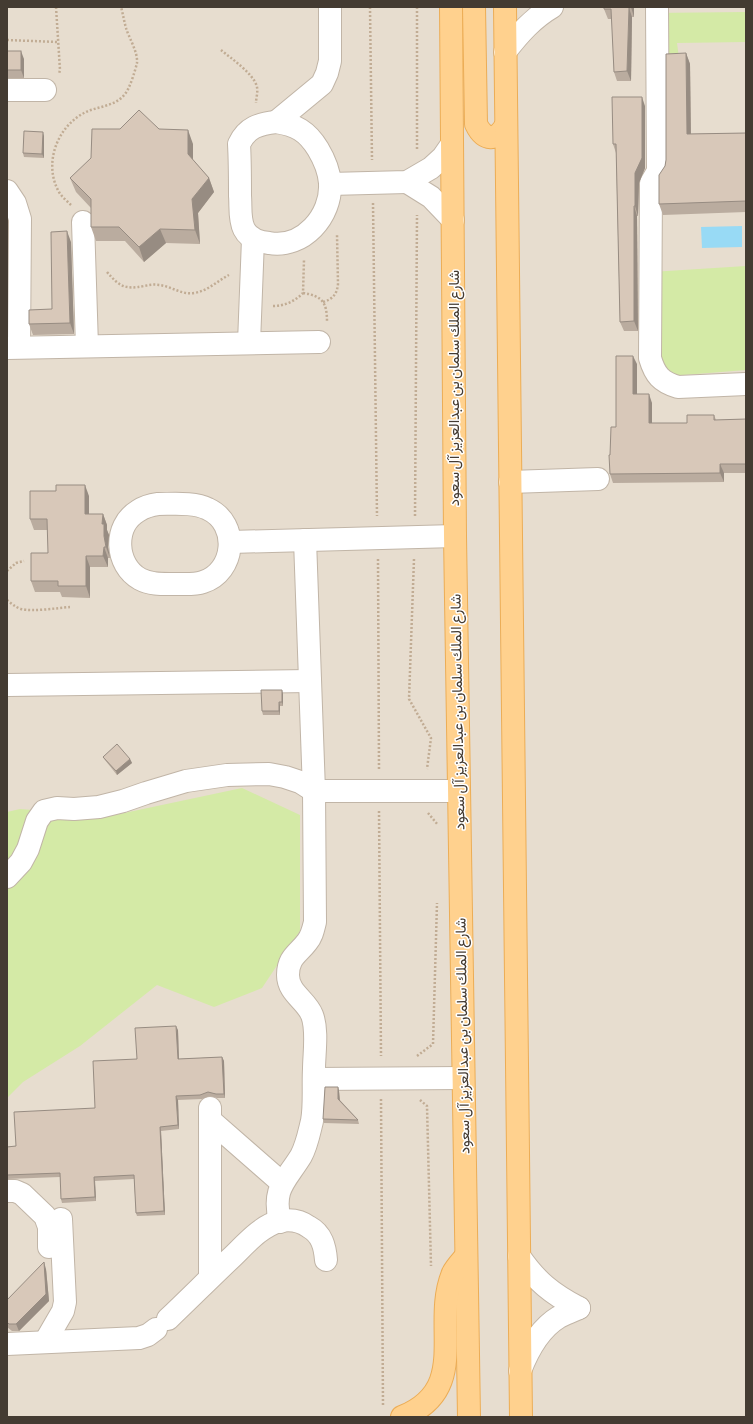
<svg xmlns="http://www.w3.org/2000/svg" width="753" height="1424" font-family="'Sofia Sans Condensed',Vazirmatn,sans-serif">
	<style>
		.residential { fill: #e7ddcf }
		.green { fill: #d4eaa6 }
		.water { fill: #98daf5 }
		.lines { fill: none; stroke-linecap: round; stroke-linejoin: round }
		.minor-casing { stroke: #c1b5a7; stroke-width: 24 }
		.major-casing { stroke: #ecad56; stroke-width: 24 }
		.path { stroke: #c1ac94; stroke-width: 2.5; stroke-dasharray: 2 2; stroke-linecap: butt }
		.minor { stroke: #fff; stroke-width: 22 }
		.major { stroke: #ffd18e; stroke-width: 22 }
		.wall { fill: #baac9f }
		.shaded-wall { fill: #978c82 }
		.building { fill: #d8c8b9; stroke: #978c82 }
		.labels { text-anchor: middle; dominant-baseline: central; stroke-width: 3; stroke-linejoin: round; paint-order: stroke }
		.street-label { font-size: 15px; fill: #443b32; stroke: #fff }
	</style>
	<rect width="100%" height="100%" fill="#f2ebe2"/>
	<rect class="residential" x="7" y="7" width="739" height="1410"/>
	<g class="green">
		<path d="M746,12V42L677,43L679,58L652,60L650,13Z"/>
		<path d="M746,266V370L671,376L660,373L651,272Z"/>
		<path d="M242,788L300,815V931L262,988L214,1007L157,985L80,1046L23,1082L7,1098V812L20,809L110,816Z"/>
	</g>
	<path class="water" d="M742,226V247L702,248L701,227Z"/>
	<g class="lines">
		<defs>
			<g id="minor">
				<path d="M657,7L658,171L651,183V186L650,358C655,375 661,382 678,387L746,384"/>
				<path d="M505,52C519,34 533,18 552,7"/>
				<path d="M7,90H45"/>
				<path d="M276,122C296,125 307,131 318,149C324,159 329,170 330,183C332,216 303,249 269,243C260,242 249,239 244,229C239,219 241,206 240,196C240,178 240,161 239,144C247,127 259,124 276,122Z"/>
				<path d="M276,122L322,84L327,73L330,61V7"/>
				<path d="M407,182L431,197L453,220"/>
				<path d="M330,184L407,182L431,168L443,157L452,144"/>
				<path d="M7,191L15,203L20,219L19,347"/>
				<path d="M83,222L87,346"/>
				<path d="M249,343L253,239"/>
				<path d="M7,348L319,342"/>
				<path d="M510,482L598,479"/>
				<path d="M158,504C174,504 194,502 208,509C240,524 235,572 203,582C194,585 185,584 176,584C164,584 151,585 140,579C115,565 113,526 138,511C144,507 150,505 158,504Z"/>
				<path d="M231,542L455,536"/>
				<path d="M7,685L310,681"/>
				<path d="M7,877L21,862L28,849L37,821L44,811L57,808L74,809L99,807L123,801L146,793L186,781L227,775L269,774L285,777L300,782L314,791H459"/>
				<path d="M314,1079L463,1078"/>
				<path d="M210,1108V1277"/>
				<path d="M210,1120L282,1183"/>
				<path d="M7,1191H15L22,1194L45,1216L49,1227V1247"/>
				<path d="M280,1222C272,1188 285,1182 301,1156C307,1145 309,1133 312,1121C315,1105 313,1086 314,1069C314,1054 318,1030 312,1015C306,1000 288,993 288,975C288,957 298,954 307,942C312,936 313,930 315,922L314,791L305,540"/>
				<path d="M519,1256C536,1281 552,1294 579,1308"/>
				<path d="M168,1319C189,1299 209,1279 230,1259C244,1246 260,1226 280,1221C291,1219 301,1221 309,1227C322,1234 325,1247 326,1260"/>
				<path d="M45,1342L63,1311L65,1302L61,1219"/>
				<path d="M7,1344L139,1338L148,1335L156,1329"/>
				<path d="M520,1371C528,1350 539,1329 559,1317C565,1314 573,1311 579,1308"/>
			</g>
			<g id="major">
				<path d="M451,7L455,536L469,1417"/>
				<path d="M474,7L476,124C484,141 497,142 506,125"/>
				<path d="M505,7L521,1417"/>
				<path d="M402,1417C472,1389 431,1325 453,1273C456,1267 462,1261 466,1256"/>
			</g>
		</defs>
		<use href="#minor" class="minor-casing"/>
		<use href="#major" class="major-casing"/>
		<g class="path">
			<path d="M56,7L60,70L59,74"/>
			<path d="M370,7L372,160"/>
			<path d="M417,7V150"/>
			<path d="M7,40L58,42"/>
			<path d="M221,50C232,59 254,74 257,87C258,93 256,98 256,103"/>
			<path d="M373,203L377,516"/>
			<path d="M71,205C67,201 62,197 59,192C43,164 57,127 84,113C97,106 115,107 125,94C130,88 135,71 137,63C138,52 129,38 126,28C124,21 123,14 121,7"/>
			<path d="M107,272C119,286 125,290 144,286C149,285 154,284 159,285C171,286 181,295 194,293C208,291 217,281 229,275"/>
			<path d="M303,293C323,296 327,303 327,322"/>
			<path d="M323,302C333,299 337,294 338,284L337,234"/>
			<path d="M273,306C285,306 295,301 303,293L304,260"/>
			<path d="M415,516L417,215"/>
			<path d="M378,559L379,770"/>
			<path d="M414,559L409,699L431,738L427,769"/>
			<path d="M7,571L16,563L24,561"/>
			<path d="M7,600C11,603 15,607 21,609C33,612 57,608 70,607"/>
			<path d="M379,811L381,1056"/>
			<path d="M428,813L438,825"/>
			<path d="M417,1056L433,1044L437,903"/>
			<path d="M381,1099L383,1406"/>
			<path d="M420,1100L427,1106L431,1266"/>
		</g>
		<use href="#minor" class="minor"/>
		<use href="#major" class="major"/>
	</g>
	<g class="wall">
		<path d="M604,7H634V17H632L631,81H617L614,72L612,19H608L604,9Z"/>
		<path d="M7,51L24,59V78H7Z"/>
		<path d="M686,53L690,64L691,134L746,133V212L663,215L659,204L665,166Z"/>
		<path d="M645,106V168L639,183L638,216H637L638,331H624L620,322L616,153L613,144Z"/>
		<path d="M159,129L193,144V160L209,178L214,192L198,213L200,244L166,243L144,262L125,241H96L91,227V208L76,192L70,178Z"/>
		<path d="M44,136V158L24,157L23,153Z"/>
		<path d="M71,242L74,334L33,335L29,324L52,309Z"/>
		<path d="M637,364V394L652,403V423H687L714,415L716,420L746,419V473H724V482L613,483L610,474V455L616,427Z"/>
		<path d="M89,496V514H103L107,525V530L109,535L108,547L110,558H108V567H90V598L62,597L60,592H35L31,581L48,553V530H34L30,519Z"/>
		<path d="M283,694V706H280V715H263L262,711Z"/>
		<path d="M103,757L130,759L132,763L117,775L105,760Z"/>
		<path d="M178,1030L179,1059L222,1057L224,1061L225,1098H217L210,1096L202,1099L178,1100L179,1129L161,1131L165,1215L137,1216L136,1213L134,1179L95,1181L96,1201L62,1203L61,1199L60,1177L7,1179V1147L16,1146L95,1108L137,1059Z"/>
		<path d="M338,1087L339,1091L340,1100L358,1120L359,1124L324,1123L323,1119Z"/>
		<path d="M46,1269L49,1301L19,1331H12L7,1327V1300Z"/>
	</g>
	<g class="shaded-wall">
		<path d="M631,7H634V17Z"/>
		<path d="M629,8L632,17L631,81L627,71Z"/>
		<path d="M21,51L24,59V78L21,70Z"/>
		<path d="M686,53L690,64L691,145L687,134Z"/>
		<path d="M642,97L645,106V168L639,183L638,216L635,206V173Z"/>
		<path d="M188,130L193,144V169L188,154Z"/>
		<path d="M43,132L44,136V158L42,154Z"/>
		<path d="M209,178L214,192L198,213L200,244L195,230L192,199Z"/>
		<path d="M634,206L637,216L638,331L634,321Z"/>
		<path d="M160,229L166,243L144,262L139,247Z"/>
		<path d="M67,231L71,242L74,334L70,323Z"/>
		<path d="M633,356L637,364V403L633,394Z"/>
		<path d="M649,394L652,403V432L649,423Z"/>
		<path d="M720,464L724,473V482L720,473Z"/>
		<path d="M85,485L89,496V525L85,514Z"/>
		<path d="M103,514L107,525V530L109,535L108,547L110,558L106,547L104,536L102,524Z"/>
		<path d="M104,547L108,558V567L103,556Z"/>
		<path d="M86,556L90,567V598L86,586Z"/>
		<path d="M282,690L283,694V706L282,702Z"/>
		<path d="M279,702L280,706V715L279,711Z"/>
		<path d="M130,759L132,763L117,775L116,771Z"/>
		<path d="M176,1026L178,1030L179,1063L178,1059Z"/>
		<path d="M222,1057L224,1061L225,1098L224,1094Z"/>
		<path d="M338,1087L339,1091L340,1103L338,1099Z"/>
		<path d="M176,1096L178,1100L179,1129L178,1125Z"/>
		<path d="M160,1127L161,1131L165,1215L164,1211Z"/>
		<path d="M94,1177L95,1181L96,1201L95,1197Z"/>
		<path d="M44,1262L46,1269L49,1301L19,1331L16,1324Z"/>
	</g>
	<g class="building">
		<path d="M604,7H631L629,8L627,71L614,72L611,9H604Z"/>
		<rect x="7" y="51" width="14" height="19"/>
		<path d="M686,53L687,134L746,133V201L659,204V175L665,166L666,160V54Z"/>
		<path d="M612,97H642V158L635,173V206H634V321L620,322L616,144H613Z"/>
		<path d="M139,110L159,129L188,130V154L209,178L192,199L195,230L160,229L139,247L119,227H91V199L70,178L91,158L92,129H120Z"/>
		<path d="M24,131L43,132L42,154L23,153Z"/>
		<path d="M67,231L70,323L29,324V310L52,309L51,232Z"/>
		<path d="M616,356H633V394H649V423H687V415H714V420L746,419V464H720V473L610,474L609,455H610L611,427H616Z"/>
		<path d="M56,485H85V514H103L102,524H104V536L106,547H104L103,556H86V586H58V581H31V553H48L47,519H30V491H56Z"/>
		<path d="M261,690H282V702H279V711H262Z"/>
		<path d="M117,744L130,759L116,771L103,757Z"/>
		<path d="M176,1026L178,1059L222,1057L224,1094H216L208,1092L200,1095L176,1096L178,1125L160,1127L164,1211L136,1213L134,1175L94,1177L95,1197L61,1199L60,1173L7,1175V1147L16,1146L14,1112L95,1108L93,1061L137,1059L135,1028Z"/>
		<path d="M325,1087H338V1099L358,1120L323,1119Z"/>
		<path d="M44,1262L46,1294L16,1324H9L7,1322V1300Z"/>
	</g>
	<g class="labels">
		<g class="street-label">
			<text transform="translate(454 388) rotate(-90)">شارع الملك سلمان بن عبدالعزيز آل سعود</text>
			<text transform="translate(458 712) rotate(-91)">شارع الملك سلمان بن عبدالعزيز آل سعود</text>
			<text transform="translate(463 1036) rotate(-91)">شارع الملك سلمان بن عبدالعزيز آل سعود</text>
		</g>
	</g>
	<rect width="753" height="1424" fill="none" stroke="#443b32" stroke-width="16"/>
</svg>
